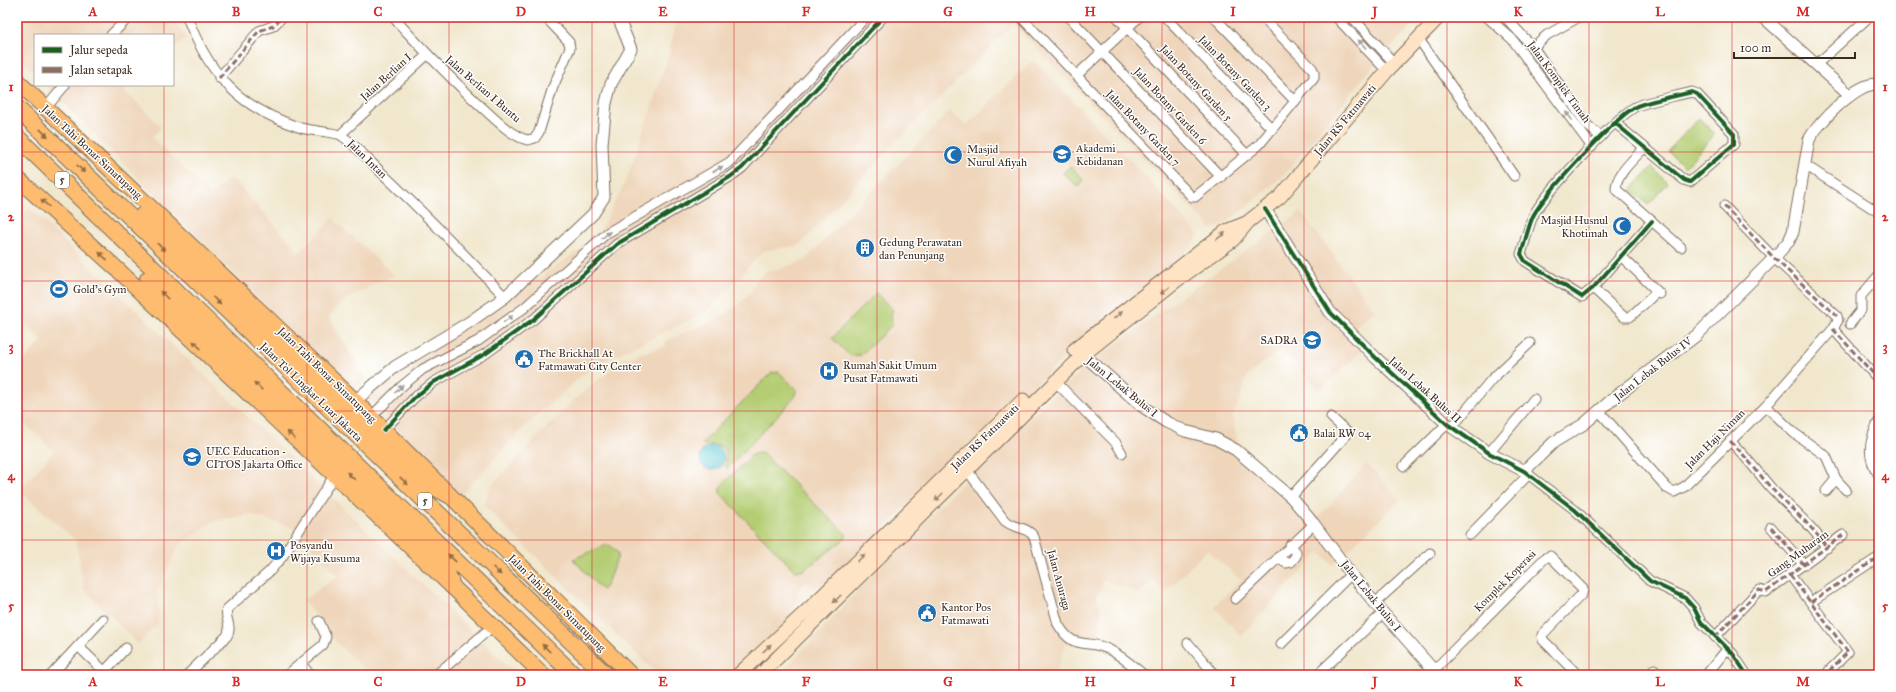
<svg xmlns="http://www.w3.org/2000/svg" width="1896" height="692" font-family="'IM FELL Great Primer',serif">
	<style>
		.built { fill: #efd6bb }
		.green { fill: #b4cd72; stroke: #787c48 }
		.water { fill: #5cc8d3; stroke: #4c7978 }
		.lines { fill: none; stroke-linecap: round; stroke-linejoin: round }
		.minor-casing { stroke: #7b6c5b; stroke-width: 11 }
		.tertiary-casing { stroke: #7b6c5b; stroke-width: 13 }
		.secondary-casing { stroke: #7b6c5b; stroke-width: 15 }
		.trunk-casing { stroke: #7b6c5b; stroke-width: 17 }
		.motorway-casing { stroke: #7b6c5b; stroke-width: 18 }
		.minor { stroke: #fff; stroke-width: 9 }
		.tertiary { stroke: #fff; stroke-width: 11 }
		.secondary { stroke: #fee4c5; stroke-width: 13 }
		.trunk { stroke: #fdbc6f; stroke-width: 15 }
		.motorway { stroke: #fdbc6f; stroke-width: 16 }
		.quiet { stroke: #8d6e63; stroke-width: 3; stroke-dasharray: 6 3; stroke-linecap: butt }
		.cycleway-casing { stroke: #fff; stroke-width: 6 }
		.cycleway { stroke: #1b5e20; stroke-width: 4 }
		.oneway { fill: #a79f9a }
		.oneway2 { fill: #926c42 }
		.oneway3 { fill: #9c8772 }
		.grid { fill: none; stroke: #d62828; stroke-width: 1; stroke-opacity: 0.55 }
		.labels { text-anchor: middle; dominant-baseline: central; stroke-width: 3; stroke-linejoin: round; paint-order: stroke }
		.shield { fill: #fff; stroke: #766a62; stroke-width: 1 }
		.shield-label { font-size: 10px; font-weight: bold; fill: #3b2a1e }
		.street-label { font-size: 11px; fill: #3b2a1e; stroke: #fff }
		.poi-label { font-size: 11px; fill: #3b2a1e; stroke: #fff; text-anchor: start }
		.neatline { fill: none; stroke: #d62828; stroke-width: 1.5 }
		.grid-label { font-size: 13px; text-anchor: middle; font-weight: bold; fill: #d62828 }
	</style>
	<rect width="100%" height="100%" fill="#fff"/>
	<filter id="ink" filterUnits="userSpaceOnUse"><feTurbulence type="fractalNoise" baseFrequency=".025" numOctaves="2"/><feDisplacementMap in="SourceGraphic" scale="8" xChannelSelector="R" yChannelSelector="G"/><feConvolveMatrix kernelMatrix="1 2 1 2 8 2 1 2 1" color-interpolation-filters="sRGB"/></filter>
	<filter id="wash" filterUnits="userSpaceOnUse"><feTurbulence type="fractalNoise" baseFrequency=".012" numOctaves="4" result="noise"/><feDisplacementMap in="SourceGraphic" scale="16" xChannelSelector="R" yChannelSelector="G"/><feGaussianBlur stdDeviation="0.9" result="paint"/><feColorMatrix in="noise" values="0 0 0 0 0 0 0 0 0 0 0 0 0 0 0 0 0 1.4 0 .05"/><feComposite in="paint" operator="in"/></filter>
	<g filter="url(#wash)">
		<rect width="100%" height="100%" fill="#f1e7cd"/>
		<g class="built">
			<path d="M17,17H172L186,38L173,48V35H35V73L17,55Z"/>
			<path d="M678,17H1420L1371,69L1285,174L1223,226L1212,229L1013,24L894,144L800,245L763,251L707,312L594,365L520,431L461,495L366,396L595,240L627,179L667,61Z"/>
			<path d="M1033,60L1145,176L1198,235L1196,241L1175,263L1074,348L828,582L813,587L806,582L798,591L799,600L795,605L793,617L732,675H658L484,506L488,489L571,402L624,359L665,346L666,341L719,318L737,306L751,292L756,280L766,271L779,269L804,261L950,111L966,126Z"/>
			<path d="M46,85H129L124,90L161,127L152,137L211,196L231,177L299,252L333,219L390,271L394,275L347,298L329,317L366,379L351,393Z"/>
			<path d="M29,208L409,571L517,675H371L337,643L303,600L338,576L294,528L249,514L212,522L178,546L158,590V624L138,644L84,589L76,541L19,490L54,451L17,416V367L42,341L23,321L17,327V224Z"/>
			<path d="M1301,212L1375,311L1347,333L1362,350L1320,390L1281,350L1248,375L1233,417L1238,449L1316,520L1367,464L1400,500L1333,565L1319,552L1241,636L1214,606L1241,580L1207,550L1165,593L1155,580L1138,593L1104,580L1096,597L1101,609L1098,645L1066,644L1055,675H779L880,567L999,446L1099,355Z"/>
		</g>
		<g class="green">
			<path d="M1699,118L1715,134L1685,167L1668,151Z"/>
			<path d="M1070,166L1084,180L1078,187L1063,173Z"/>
			<path d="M1652,167L1668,183L1648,205L1631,190Z"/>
			<path d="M876,293L893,310L891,315L892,325L861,355L850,356L832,338Z"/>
			<path d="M779,372L796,389L795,397L728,468L725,466C730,448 721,443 704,445L702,443L771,373Z"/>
			<path d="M754,453H762L846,534V538L804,570L795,571L720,493V487Z"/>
			<path d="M606,545L611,546L617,552L618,556L605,588L602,590L573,559Z"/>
		</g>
		<circle class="water" cx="712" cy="458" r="12"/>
	</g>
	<g filter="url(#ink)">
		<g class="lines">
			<defs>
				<g id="minor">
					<path d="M187,17C210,76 239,108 301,128C310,131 337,132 342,136C357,146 372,164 386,177C427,216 466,256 505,297"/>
					<path d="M393,17C423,50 453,81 486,111C497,121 513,137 528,140L535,138L539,132L553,87L570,48L569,42L548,20"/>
					<path d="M1021,17L1192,197H1195L1259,145L1314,78V72L1312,68L1262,17"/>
					<path d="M1069,17L1221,177"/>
					<path d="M1117,17L1247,155"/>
					<path d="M1165,17L1272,129"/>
					<path d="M1214,17L1295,101"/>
					<path d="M1336,17L1387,71"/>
					<path d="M1352,17L1394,63"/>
					<path d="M1487,17L1512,39L1592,147"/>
					<path d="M1505,17L1533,47L1587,125L1601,137"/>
					<path d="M111,35L129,17"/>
					<path d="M1418,38L1514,176"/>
					<path d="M1533,47L1547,35L1579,17"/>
					<path d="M1817,64L1869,17"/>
					<path d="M1077,75L1139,17"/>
					<path d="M219,78L259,31L273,26L282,17"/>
					<path d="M45,109L65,85"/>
					<path d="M1615,123L1684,180L1690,182L1734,144V134L1697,94L1692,92C1678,96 1647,101 1635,107C1615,118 1544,195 1533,216C1528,228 1525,242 1521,254L1525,261L1582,297L1593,288L1652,221"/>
					<path d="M341,134L427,55"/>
					<path d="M1644,148C1634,159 1616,174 1616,189L1681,247"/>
					<path d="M1805,165L1878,212"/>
					<path d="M1620,255L1660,294"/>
					<path d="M1593,288L1624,317H1630L1657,292"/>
					<path d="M1850,324L1861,310V296L1879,275"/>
					<path d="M1833,329L1879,380"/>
					<path d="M1055,381L1116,443L1122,453"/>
					<path d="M1766,406L1794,433L1826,456L1836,479L1846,490"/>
					<path d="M1600,412L1667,488L1674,492L1684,487L1766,406L1833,329L1838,320L1837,316L1774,258L1724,206"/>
					<path d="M371,417L402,386L423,369L478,341L524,308L607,233L730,162L866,17"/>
					<path d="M1879,421C1869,440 1866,457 1879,475"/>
					<path d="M1452,427L1492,379L1530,343"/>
					<path d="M384,430L414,398L434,382L485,354L534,319L617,244L730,177L742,168L883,17"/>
					<path d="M1730,441C1746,456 1758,473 1772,489C1791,509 1812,525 1827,548"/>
					<path d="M1489,453L1534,399"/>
					<path d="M1404,466L1447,424"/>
					<path d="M967,470L1005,521C1014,529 1027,526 1034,537L1058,624C1074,652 1085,638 1108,649C1122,656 1132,665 1144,675"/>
					<path d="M1524,471L1575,510L1650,581L1685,598L1694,608L1701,622L1733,654L1747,675"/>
					<path d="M1826,491L1836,479"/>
					<path d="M1291,497L1348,433L1331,417"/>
					<path d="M1771,527L1804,565"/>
					<path d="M1470,535L1529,474"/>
					<path d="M1278,557L1286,563L1291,562L1296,556V552L1290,545"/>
					<path d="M1790,575L1848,652L1829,671L1833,675"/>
					<path d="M1235,599L1314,524"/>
					<path d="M1811,602L1879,557"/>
					<path d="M1375,603L1430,553"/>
					<path d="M1715,637L1759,590L1766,592L1843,535"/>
					<path d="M1188,643L1215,675"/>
					<path d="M1281,644L1351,574"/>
					<path d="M78,646L103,619"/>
					<path d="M301,663L310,675"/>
					<path d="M1654,669L1660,675"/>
					<path d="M1434,670L1545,558L1550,556L1583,589L1582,594L1542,635L1543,640L1574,671"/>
					<path d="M104,672L126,648"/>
					<path d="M51,675L78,646L108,675"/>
					<path d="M187,675L227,636C233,627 224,618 227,609L270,571L282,557L334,476"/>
					<path d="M287,675L323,645L326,637L319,621"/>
					<path d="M436,675L493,626"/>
					<path d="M1317,675L1383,613"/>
					<path d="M1706,675L1728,648"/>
				</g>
				<g id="tertiary">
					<path d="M1763,17L1850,95"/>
					<path d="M1265,209L1330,312L1376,358L1447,424L1489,453L1524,471L1554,442L1584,424L1615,397L1697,335L1774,258L1789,241L1793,232L1809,140C1816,125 1860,78 1879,85"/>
					<path d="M1078,350L1143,407L1166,422L1185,431L1216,439L1236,450L1291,497L1314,524L1351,574L1383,613L1438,675"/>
					<path d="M355,401L396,366L468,323L505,297L593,214L604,197L602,144L606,103L611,84L631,49L618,17"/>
				</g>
				<g id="secondary">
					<path d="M1074,350L1226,231L1246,223"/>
					<path d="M738,675L815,603L1023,400"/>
					<path d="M760,675L1083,355L1176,281L1233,240L1249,221L1280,197L1387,71L1439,17"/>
				</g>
				<g id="trunk">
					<path d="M17,81L355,401L631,675"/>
					<path d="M17,178L117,269L459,593L543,675"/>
				</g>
				<g id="motorway">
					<path d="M17,108L606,675"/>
					<path d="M17,137L574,675"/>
					<path d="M143,215L213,278L413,471L432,486L449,495"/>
					<path d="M148,279L440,563L446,570L452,586"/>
				</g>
			</defs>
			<use href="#minor" class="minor-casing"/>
			<use href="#tertiary" class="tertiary-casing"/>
			<use href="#secondary" class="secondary-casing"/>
			<use href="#trunk" class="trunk-casing"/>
			<use href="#motorway" class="motorway-casing"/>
			<use href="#minor" class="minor"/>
			<use href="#tertiary" class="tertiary"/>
			<use href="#secondary" class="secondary"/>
			<use href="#trunk" class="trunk"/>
			<use href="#motorway" class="motorway"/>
			<g class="quiet">
				<path d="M219,78L259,31L273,26L282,17"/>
				<path d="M1724,206L1774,258L1837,316"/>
				<path d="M1833,329L1879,380"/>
				<path d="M1730,441C1746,456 1758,473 1772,489C1791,509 1812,525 1827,548"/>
				<path d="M1771,527L1804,565"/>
				<path d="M1790,575L1848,652L1829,671L1833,675"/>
				<path d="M1811,602L1879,557"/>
				<path d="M1715,637L1759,590L1766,592L1843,535"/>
			</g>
			<defs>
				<g id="cycleway">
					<path d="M1615,123L1684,180L1690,182L1734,144V134L1697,94L1692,92C1678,96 1647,101 1635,107C1615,118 1544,195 1533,216C1528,228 1525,242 1521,254L1525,261L1582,297L1593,288L1652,221"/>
					<path d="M1265,209L1330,312L1376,358L1447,424L1489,453L1524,471L1575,510L1650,581L1685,598L1694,608L1701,622L1733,654L1747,675"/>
					<path d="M384,430L414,398L434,382L485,354L534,319L617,244L730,177L742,168L883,17"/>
				</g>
			</defs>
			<use href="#cycleway" class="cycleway-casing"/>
			<use href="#cycleway" class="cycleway"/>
		</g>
		<defs><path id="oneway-solid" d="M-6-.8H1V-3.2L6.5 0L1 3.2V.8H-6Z"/></defs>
		<g class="oneway">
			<use href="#oneway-solid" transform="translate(1362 44) rotate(-133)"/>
			<use href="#oneway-solid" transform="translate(1569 116) rotate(-127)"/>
			<use href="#oneway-solid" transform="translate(718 169) rotate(-29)"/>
			<use href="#oneway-solid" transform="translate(606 235) rotate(-39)"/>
			<use href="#oneway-solid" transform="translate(508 319) rotate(-36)"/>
			<use href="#oneway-solid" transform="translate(399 389) rotate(-44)"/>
		</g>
		<g class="oneway2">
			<use href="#oneway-solid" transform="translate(44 133) rotate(44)"/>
			<use href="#oneway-solid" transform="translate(81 169) rotate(44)"/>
			<use href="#oneway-solid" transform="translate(45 203) rotate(-138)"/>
			<use href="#oneway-solid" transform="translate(161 247) rotate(44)"/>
			<use href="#oneway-solid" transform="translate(103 256) rotate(-137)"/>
			<use href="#oneway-solid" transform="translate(164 295) rotate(-135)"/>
			<use href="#oneway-solid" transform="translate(217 301) rotate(44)"/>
			<use href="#oneway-solid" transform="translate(197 345) rotate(-136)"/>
			<use href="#oneway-solid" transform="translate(258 386) rotate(-136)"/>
			<use href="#oneway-solid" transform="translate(291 435) rotate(-136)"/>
			<use href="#oneway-solid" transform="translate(351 476) rotate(-136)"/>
			<use href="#oneway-solid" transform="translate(404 481) rotate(44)"/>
			<use href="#oneway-solid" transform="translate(452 558) rotate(-136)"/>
			<use href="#oneway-solid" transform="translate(497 571) rotate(44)"/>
			<use href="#oneway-solid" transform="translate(546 648) rotate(-136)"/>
		</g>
		<g class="oneway3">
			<use href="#oneway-solid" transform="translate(1221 236) rotate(-38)"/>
			<use href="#oneway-solid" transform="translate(1165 290) rotate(142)"/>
			<use href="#oneway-solid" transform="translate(1118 315) rotate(-39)"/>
			<use href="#oneway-solid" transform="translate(939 497) rotate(135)"/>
			<use href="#oneway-solid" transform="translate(861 558) rotate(-45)"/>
			<use href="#oneway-solid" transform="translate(837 599) rotate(135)"/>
			<use href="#oneway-solid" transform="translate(767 648) rotate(-43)"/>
		</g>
	</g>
	<path class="grid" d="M164,17V35M307,17V675M449,17V675M592,17V675M734,17V675M877,17V675M1019,17V675M1162,17V675M1304,17V675M1447,17V675M1589,17V675M1732,17V675M164,85V675M17,152H1879M17,281H1879M17,411H1879M17,540H1879"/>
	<defs>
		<symbol id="university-disc" viewBox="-11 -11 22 22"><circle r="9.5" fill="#1f6fb2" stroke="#fff"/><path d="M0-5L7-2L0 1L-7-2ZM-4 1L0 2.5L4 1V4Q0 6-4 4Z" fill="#fff"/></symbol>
		<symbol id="mosque-disc" viewBox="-11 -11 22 22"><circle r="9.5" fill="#1f6fb2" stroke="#fff"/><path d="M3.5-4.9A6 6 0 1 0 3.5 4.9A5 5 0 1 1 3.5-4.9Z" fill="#fff"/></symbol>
		<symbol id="building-disc" viewBox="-11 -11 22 22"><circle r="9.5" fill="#1f6fb2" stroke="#fff"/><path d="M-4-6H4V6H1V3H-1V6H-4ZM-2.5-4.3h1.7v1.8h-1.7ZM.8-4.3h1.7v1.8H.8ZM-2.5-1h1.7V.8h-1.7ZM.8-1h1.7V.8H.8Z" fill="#fff"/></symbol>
		<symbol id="stadium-disc" viewBox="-11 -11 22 22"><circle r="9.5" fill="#1f6fb2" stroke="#fff"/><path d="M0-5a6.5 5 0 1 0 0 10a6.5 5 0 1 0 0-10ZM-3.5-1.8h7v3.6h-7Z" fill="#fff"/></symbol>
		<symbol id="civic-disc" viewBox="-11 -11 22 22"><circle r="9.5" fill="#1f6fb2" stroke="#fff"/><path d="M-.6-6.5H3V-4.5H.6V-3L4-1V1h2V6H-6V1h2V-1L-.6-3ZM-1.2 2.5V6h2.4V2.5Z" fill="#fff"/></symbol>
		<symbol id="hospital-disc" viewBox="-11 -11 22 22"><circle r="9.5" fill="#1f6fb2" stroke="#fff"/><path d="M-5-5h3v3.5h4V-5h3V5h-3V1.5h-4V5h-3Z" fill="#fff"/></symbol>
		<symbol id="school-disc" viewBox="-11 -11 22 22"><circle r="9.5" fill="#1f6fb2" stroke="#fff"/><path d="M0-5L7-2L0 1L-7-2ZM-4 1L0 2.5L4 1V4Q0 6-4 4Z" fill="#fff"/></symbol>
	</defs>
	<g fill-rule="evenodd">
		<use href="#university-disc" x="1051" y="143" width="22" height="22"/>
		<use href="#mosque-disc" x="942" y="144" width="22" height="22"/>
		<use href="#mosque-disc" x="1611" y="215" width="22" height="22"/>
		<use href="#building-disc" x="854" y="237" width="22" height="22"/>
		<use href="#stadium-disc" x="48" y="278" width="22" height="22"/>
		<use href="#university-disc" x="1301" y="329" width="22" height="22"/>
		<use href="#civic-disc" x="513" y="348" width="22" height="22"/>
		<use href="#hospital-disc" x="818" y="360" width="22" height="22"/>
		<use href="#civic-disc" x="1288" y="422" width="22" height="22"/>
		<use href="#school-disc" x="181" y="446" width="22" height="22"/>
		<use href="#hospital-disc" x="265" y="540" width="22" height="22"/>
		<use href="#civic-disc" x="916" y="602" width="22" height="22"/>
	</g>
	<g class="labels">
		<g class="shield">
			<rect x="55" y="172" width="14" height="16" rx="3"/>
			<rect x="418" y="493" width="14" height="16" rx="3"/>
		</g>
		<g class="shield-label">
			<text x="62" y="180">5</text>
			<text x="425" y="501">5</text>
		</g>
		<g class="street-label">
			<text transform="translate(1235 73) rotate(46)">Jalan Botany Garden 3</text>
			<text transform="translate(386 77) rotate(-42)">Jalan Berlian I</text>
			<text transform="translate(1559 82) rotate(54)">Jalan Komplek Timah</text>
			<text transform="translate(1196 83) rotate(47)">Jalan Botany Garden 5</text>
			<text transform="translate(483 89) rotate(41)">Jalan Berlian I Buntu</text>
			<text transform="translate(1170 106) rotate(47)">Jalan Botany Garden 6</text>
			<text transform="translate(1345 120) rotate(-50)">Jalan RS Fatmawati</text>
			<text transform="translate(1143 128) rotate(46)">Jalan Botany Garden 7</text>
			<text transform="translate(92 152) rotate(43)">Jalan Tahi Bonar Simatupang</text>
			<text transform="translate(367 159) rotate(44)">Jalan Intan</text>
			<text transform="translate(1653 369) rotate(-38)">Jalan Lebak Bulus IV</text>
			<text transform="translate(327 375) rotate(44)">Jalan Tahi Bonar Simatupang</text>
			<text transform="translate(1122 387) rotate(39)">Jalan Lebak Bulus I</text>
			<text transform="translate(1425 390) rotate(42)">Jalan Lebak Bulus II</text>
			<text transform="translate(311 392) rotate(44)">Jalan Tol Lingkar Luar Jakarta</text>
			<text transform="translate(985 437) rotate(-44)">Jalan RS Fatmawati</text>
			<text transform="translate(1715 439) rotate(-45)">Jalan Haji Niman</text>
			<text transform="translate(1798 554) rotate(-36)">Gang Muharam</text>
			<text transform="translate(1059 580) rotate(75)">Jalan Anuraga</text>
			<text transform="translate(1505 581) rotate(-45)">Komplek Koperasi</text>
			<text transform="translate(1371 596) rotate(51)">Jalan Lebak Bulus I</text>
			<text transform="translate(557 603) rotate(45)">Jalan Tahi Bonar Simatupang</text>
		</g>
		<g class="poi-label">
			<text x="1076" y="148">Akademi<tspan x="1076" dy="13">Kebidanan</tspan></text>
			<text x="967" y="149">Masjid<tspan x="967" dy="13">Nurul Afiyah</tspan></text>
			<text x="1608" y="220" text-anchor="end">Masjid Husnul<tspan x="1608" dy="13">Khotimah</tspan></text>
			<text x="879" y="242">Gedung Perawatan<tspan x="879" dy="13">dan Penunjang</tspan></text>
			<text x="73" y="289">Gold's Gym</text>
			<text x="1298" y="340" text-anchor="end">SADRA</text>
			<text x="538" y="353">The Brickhall At<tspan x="538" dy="13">Fatmawati City Center</tspan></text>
			<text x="843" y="365">Rumah Sakit Umum<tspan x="843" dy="13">Pusat Fatmawati</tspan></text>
			<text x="1313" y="433">Balai RW 04</text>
			<text x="206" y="451">UEC Education -<tspan x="206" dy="13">CITOS Jakarta Office</tspan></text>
			<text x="290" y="545">Posyandu<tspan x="290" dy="13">Wijaya Kusuma</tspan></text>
			<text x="941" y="607">Kantor Pos<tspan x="941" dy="13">Fatmawati</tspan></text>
		</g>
	</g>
	<rect width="1896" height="692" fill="none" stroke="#fff" stroke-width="44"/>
	<rect x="34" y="34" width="140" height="52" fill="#ffffff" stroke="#b1aaa5"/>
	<rect x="42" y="47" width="20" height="6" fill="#1b5e20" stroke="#b1aaa5"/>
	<text x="70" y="54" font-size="12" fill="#3b2a1e">Jalur sepeda</text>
	<rect x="42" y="67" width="20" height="6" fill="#8d6e63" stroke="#b1aaa5"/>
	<text x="70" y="74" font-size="12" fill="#3b2a1e">Jalan setapak</text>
	<path d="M1734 52v6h121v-6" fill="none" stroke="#3b2a1e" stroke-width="2"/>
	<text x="1740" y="52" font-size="12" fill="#3b2a1e" stroke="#ffffff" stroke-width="3" paint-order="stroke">100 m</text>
	<rect x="22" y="22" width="1852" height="648" class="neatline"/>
	<g class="grid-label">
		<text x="93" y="16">A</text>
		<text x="236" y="16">B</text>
		<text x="378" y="16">C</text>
		<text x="521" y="16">D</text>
		<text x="663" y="16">E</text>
		<text x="806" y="16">F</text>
		<text x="948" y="16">G</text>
		<text x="1090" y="16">H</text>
		<text x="1233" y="16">I</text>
		<text x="1375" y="16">J</text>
		<text x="1518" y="16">K</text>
		<text x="1660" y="16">L</text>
		<text x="1803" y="16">M</text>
		<text x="11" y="91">1</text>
		<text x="1885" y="91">1</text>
		<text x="11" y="221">2</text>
		<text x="1885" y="221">2</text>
		<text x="11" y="351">3</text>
		<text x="1885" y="351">3</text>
		<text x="11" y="480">4</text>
		<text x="1885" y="480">4</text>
		<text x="11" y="610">5</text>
		<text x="1885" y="610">5</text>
		<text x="93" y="686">A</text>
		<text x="236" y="686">B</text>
		<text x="378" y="686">C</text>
		<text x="521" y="686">D</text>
		<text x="663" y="686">E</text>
		<text x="806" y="686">F</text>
		<text x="948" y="686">G</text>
		<text x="1090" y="686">H</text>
		<text x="1233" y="686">I</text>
		<text x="1375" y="686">J</text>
		<text x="1518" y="686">K</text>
		<text x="1660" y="686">L</text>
		<text x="1803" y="686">M</text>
	</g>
</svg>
